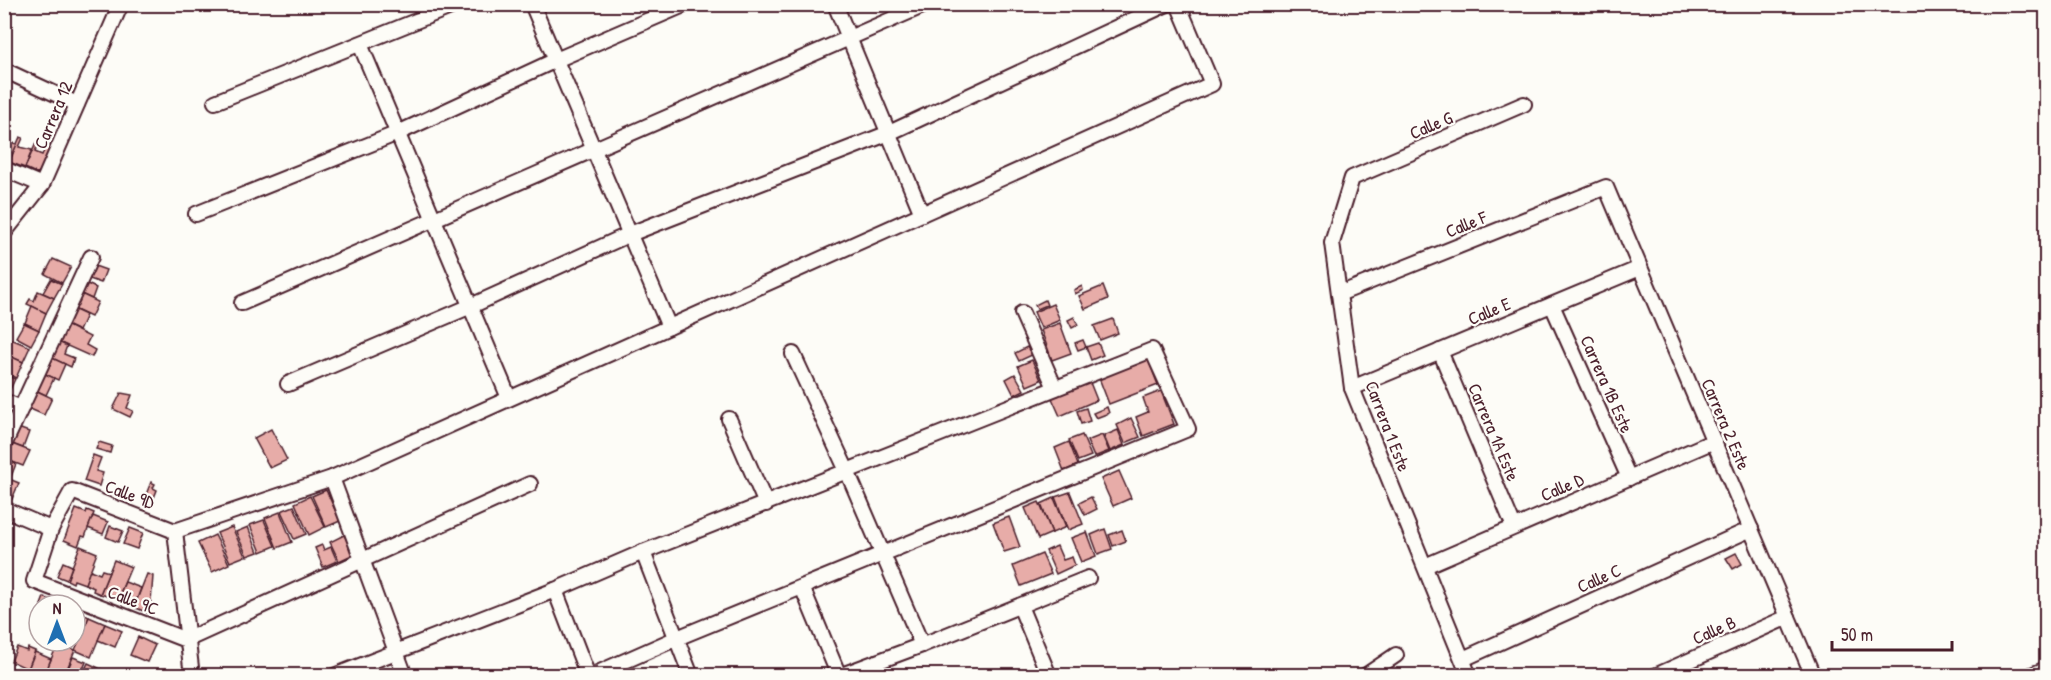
<svg xmlns="http://www.w3.org/2000/svg" width="2051" height="680" font-family="'Patrick Hand',sans-serif">
	<style>
		.building { fill: #e7aca8; stroke: #4a1f2b; stroke-width: 1.5 }
		.lines { fill: none; stroke-linecap: round; stroke-linejoin: round }
		.minor-casing { stroke: #4a1f2b; stroke-width: 18 }
		.minor { stroke: #fdfcf7; stroke-width: 14 }
		.labels { text-anchor: middle; dominant-baseline: central; stroke-width: 4.5; stroke-linejoin: round; paint-order: stroke }
		.street-label { font-size: 18px; fill: #4a1f2b; stroke: #fdfcf7 }
	</style>
	<rect width="100%" height="100%" fill="#fdfcf7"/>
	<filter id="ink" filterUnits="userSpaceOnUse"><feTurbulence type="fractalNoise" baseFrequency=".0167" numOctaves="2"/><feDisplacementMap in="SourceGraphic" scale="12" xChannelSelector="R" yChannelSelector="G"/><feConvolveMatrix kernelMatrix="1 2 1 2 8 2 1 2 1" color-interpolation-filters="sRGB"/></filter>
	<g filter="url(#ink)">
		<g class="building">
			<path d="M20,137L23,138L19,147L32,150L25,168L9,162Z"/>
			<path d="M4,141L17,144L9,162L4,160Z"/>
			<path d="M36,143L38,144L35,152L42,155L47,144L52,147L40,175L25,168Z"/>
			<path d="M53,259L71,267L62,283L45,274Z"/>
			<path d="M92,265L106,270L101,283L87,278Z"/>
			<path d="M51,279L62,284L54,298L43,293Z"/>
			<path d="M85,283L96,288L92,299L81,294Z"/>
			<path d="M1082,286L1083,290L1075,294L1074,290Z"/>
			<path d="M1103,286L1108,299L1085,309L1079,296Z"/>
			<path d="M38,291L54,298L46,313L27,304L30,299L34,301Z"/>
			<path d="M81,294L98,302L91,317L74,309Z"/>
			<path d="M1045,300L1047,305L1037,309L1035,305Z"/>
			<path d="M1053,304L1060,320L1041,328L1034,312Z"/>
			<path d="M32,306L46,313L39,330L25,323Z"/>
			<path d="M71,308L86,315L79,331L64,324Z"/>
			<path d="M1074,317L1078,325L1072,328L1068,320Z"/>
			<path d="M1113,319L1118,333L1100,340L1094,326Z"/>
			<path d="M24,323L39,330L31,345L16,337Z"/>
			<path d="M1060,323L1071,353L1052,360L1041,330Z"/>
			<path d="M64,324L90,337L86,345L95,350L92,357L56,341Z"/>
			<path d="M11,339L30,347L23,362L4,354Z"/>
			<path d="M1083,340L1086,347L1078,350L1075,343Z"/>
			<path d="M56,341L67,346L64,354L74,358L71,367L50,357Z"/>
			<path d="M1098,343L1103,355L1091,360L1086,347Z"/>
			<path d="M1027,347L1032,355L1019,361L1015,353Z"/>
			<path d="M12,357L23,362L16,378L5,373Z"/>
			<path d="M50,357L65,364L58,380L43,373Z"/>
			<path d="M1148,359L1158,385L1109,404L1099,378Z"/>
			<path d="M1032,360L1041,380L1027,386L1018,366Z"/>
			<path d="M43,373L54,378L46,395L35,390Z"/>
			<path d="M1015,374L1024,390L1014,395L1006,379Z"/>
			<path d="M4,375L15,379L7,396L4,395Z"/>
			<path d="M1089,380L1097,400L1060,416L1051,396Z"/>
			<path d="M35,390L52,398L44,415L28,408Z"/>
			<path d="M1161,391L1174,424L1143,436L1136,417L1148,412L1143,398Z"/>
			<path d="M121,393L132,395L127,408L133,411L130,417L113,409Z"/>
			<path d="M1107,407L1109,413L1096,418L1093,413Z"/>
			<path d="M1086,408L1090,421L1081,424L1077,411Z"/>
			<path d="M1131,418L1140,437L1125,443L1117,425Z"/>
			<path d="M18,428L29,432L23,448L12,444Z"/>
			<path d="M271,429L287,460L270,468L254,438Z"/>
			<path d="M1118,430L1124,445L1110,451L1104,436Z"/>
			<path d="M1082,435L1091,456L1078,461L1069,440Z"/>
			<path d="M1102,435L1109,451L1094,457L1087,441Z"/>
			<path d="M99,442L112,446L110,453L96,449Z"/>
			<path d="M1069,442L1078,465L1064,471L1055,448Z"/>
			<path d="M12,444L30,451L23,466L5,459Z"/>
			<path d="M93,455L101,458L96,471L103,473L99,486L84,481Z"/>
			<path d="M5,459L16,464L10,479L4,477Z"/>
			<path d="M1119,471L1131,498L1113,506L1101,479Z"/>
			<path d="M4,477L19,483L12,499L4,496Z"/>
			<path d="M151,482L155,484L153,488L157,490L153,500L145,497Z"/>
			<path d="M326,490L340,521L326,527L312,496Z"/>
			<path d="M1070,492L1083,524L1068,530L1055,497Z"/>
			<path d="M310,496L325,527L309,535L295,503Z"/>
			<path d="M1091,497L1097,509L1085,515L1079,503Z"/>
			<path d="M1054,498L1066,527L1052,533L1041,504Z"/>
			<path d="M1039,502L1052,533L1038,539L1025,508Z"/>
			<path d="M294,506L306,534L294,539L281,511Z"/>
			<path d="M76,509L86,513L87,510L94,513L85,537L82,536L78,546L64,540Z"/>
			<path d="M280,512L292,542L277,548L265,518Z"/>
			<path d="M93,516L108,522L103,534L88,528Z"/>
			<path d="M1009,517L1020,547L1004,552L993,523Z"/>
			<path d="M264,520L275,546L261,552L250,525Z"/>
			<path d="M110,526L123,531L118,542L106,537Z"/>
			<path d="M232,527L245,556L230,562L217,533Z"/>
			<path d="M248,527L258,552L247,556L236,532Z"/>
			<path d="M130,528L143,533L137,549L123,544Z"/>
			<path d="M1105,529L1112,549L1098,554L1091,535Z"/>
			<path d="M1122,530L1126,541L1113,546L1109,535Z"/>
			<path d="M1087,532L1096,556L1081,562L1071,538Z"/>
			<path d="M215,535L229,564L212,572L198,543Z"/>
			<path d="M344,535L354,554L339,561L330,542Z"/>
			<path d="M322,545L324,550L331,547L337,561L323,567L315,548Z"/>
			<path d="M80,546L97,553L85,584L74,580L73,583L67,580Z"/>
			<path d="M1057,546L1063,560L1072,557L1075,565L1056,574L1046,551Z"/>
			<path d="M1736,553L1742,564L1733,569L1726,558Z"/>
			<path d="M1042,554L1051,574L1021,586L1013,566Z"/>
			<path d="M114,560L131,567L118,598L108,594L107,596L100,594Z"/>
			<path d="M63,562L72,566L67,580L57,576Z"/>
			<path d="M90,570L100,574L102,570L109,572L100,594L93,591L94,588L85,584Z"/>
			<path d="M147,574L153,576L150,614L134,607Z"/>
			<path d="M125,582L141,588L134,607L118,598Z"/>
			<path d="M44,597L56,603L55,605H41Z"/>
			<path d="M75,611L89,617L83,631L75,628Z"/>
			<path d="M89,617L105,624L91,657L75,650Z"/>
			<path d="M105,624L122,631L115,647L98,640Z"/>
			<path d="M138,637L155,645L147,662L130,655Z"/>
			<path d="M58,643L75,650L64,676H44Z"/>
			<path d="M17,647L27,651L28,648L35,651L28,669L11,661Z"/>
			<path d="M35,652L51,659L44,676L28,669Z"/>
			<path d="M73,657L86,662L80,676H65Z"/>
			<path d="M88,663L105,671L103,676H82Z"/>
		</g>
		<g class="lines">
			<defs>
				<g id="minor">
					<path d="M532,4L669,327"/>
					<path d="M835,4L922,214"/>
					<path d="M360,44L509,398"/>
					<path d="M4,70L77,104"/>
					<path d="M215,102L458,4"/>
					<path d="M4,169L42,185"/>
					<path d="M196,214L398,133L556,60L686,4"/>
					<path d="M4,233L42,185L121,4"/>
					<path d="M1339,294L1606,187L1813,676"/>
					<path d="M242,303L927,4"/>
					<path d="M1552,305L1629,478"/>
					<path d="M1022,313L1055,388"/>
					<path d="M1440,351L1514,527"/>
					<path d="M793,354L847,471L922,645"/>
					<path d="M288,384L471,306L630,234L889,133L1167,4"/>
					<path d="M1352,388L1640,268"/>
					<path d="M4,401L21,408"/>
					<path d="M729,419L766,504"/>
					<path d="M4,445L91,257"/>
					<path d="M332,478L405,676"/>
					<path d="M4,509L51,529"/>
					<path d="M175,531L332,478L1212,84L1178,4"/>
					<path d="M175,531L72,491L51,529L34,581L186,640L530,484"/>
					<path d="M175,531L192,676"/>
					<path d="M643,552L691,676"/>
					<path d="M1425,566L1714,441"/>
					<path d="M802,587L839,676L922,645L1088,578"/>
					<path d="M555,590L588,676"/>
					<path d="M1020,606L1049,676"/>
					<path d="M1463,659L1751,529"/>
					<path d="M334,676L555,590L643,552L1152,350L1188,429L677,638L591,676"/>
					<path d="M1365,676L1396,655"/>
					<path d="M1469,676L1352,388L1332,243L1352,178L1524,104"/>
					<path d="M1655,676L1788,617"/>
					<path d="M2029,676L2046,669"/>
				</g>
			</defs>
			<use href="#minor" class="minor-casing"/>
			<use href="#minor" class="minor"/>
		</g>
	</g>
	<g class="labels">
		<g class="street-label">
			<text transform="translate(53 115) rotate(-67)">Carrera 12</text>
			<text transform="translate(1431 125) rotate(-23)">Calle G</text>
			<text transform="translate(1466 224) rotate(-22)">Calle F</text>
			<text transform="translate(1489 311) rotate(-23)">Calle E</text>
			<text transform="translate(1607 384) rotate(66)">Carrera 1B Este</text>
			<text transform="translate(1726 424) rotate(67)">Carrera 2 Este</text>
			<text transform="translate(1388 426) rotate(69)">Carrera 1 Este</text>
			<text transform="translate(1494 432) rotate(67)">Carrera 1A Este</text>
			<text transform="translate(1562 487) rotate(-23)">Calle D</text>
			<text transform="translate(130 494) rotate(21)">Calle 9D</text>
			<text transform="translate(1599 578) rotate(-24)">Calle C</text>
			<text transform="translate(133 600) rotate(21)">Calle 9C</text>
			<text transform="translate(1714 630) rotate(-24)">Calle B</text>
		</g>
	</g>
	<rect width="2051" height="680" fill="none" stroke="#fdfcf7" stroke-width="24"/>
	<rect x="12" y="12" width="2027" height="656" fill="none" stroke="#4a1f2b" stroke-width="2" filter="url(#ink)"/>
	<g transform="translate(57 623)"><circle r="28" fill="#fdfcf7" stroke="#b5a4a5" stroke-width="1.5"/>
	<path d="M0-4.5L10 22L0 15L-10 22Z" fill="#1f6fb2"/>
	<text y="-9" font-size="16" font-weight="bold" text-anchor="middle" fill="#4a1f2b">N</text>
	</g>
	<path d="M1832 641v9h120v-9" fill="none" stroke="#4a1f2b" stroke-width="3"/>
	<text x="1841" y="641" font-size="18" fill="#4a1f2b" stroke="#fdfcf7" stroke-width="4.5" paint-order="stroke">50 m</text>
</svg>
